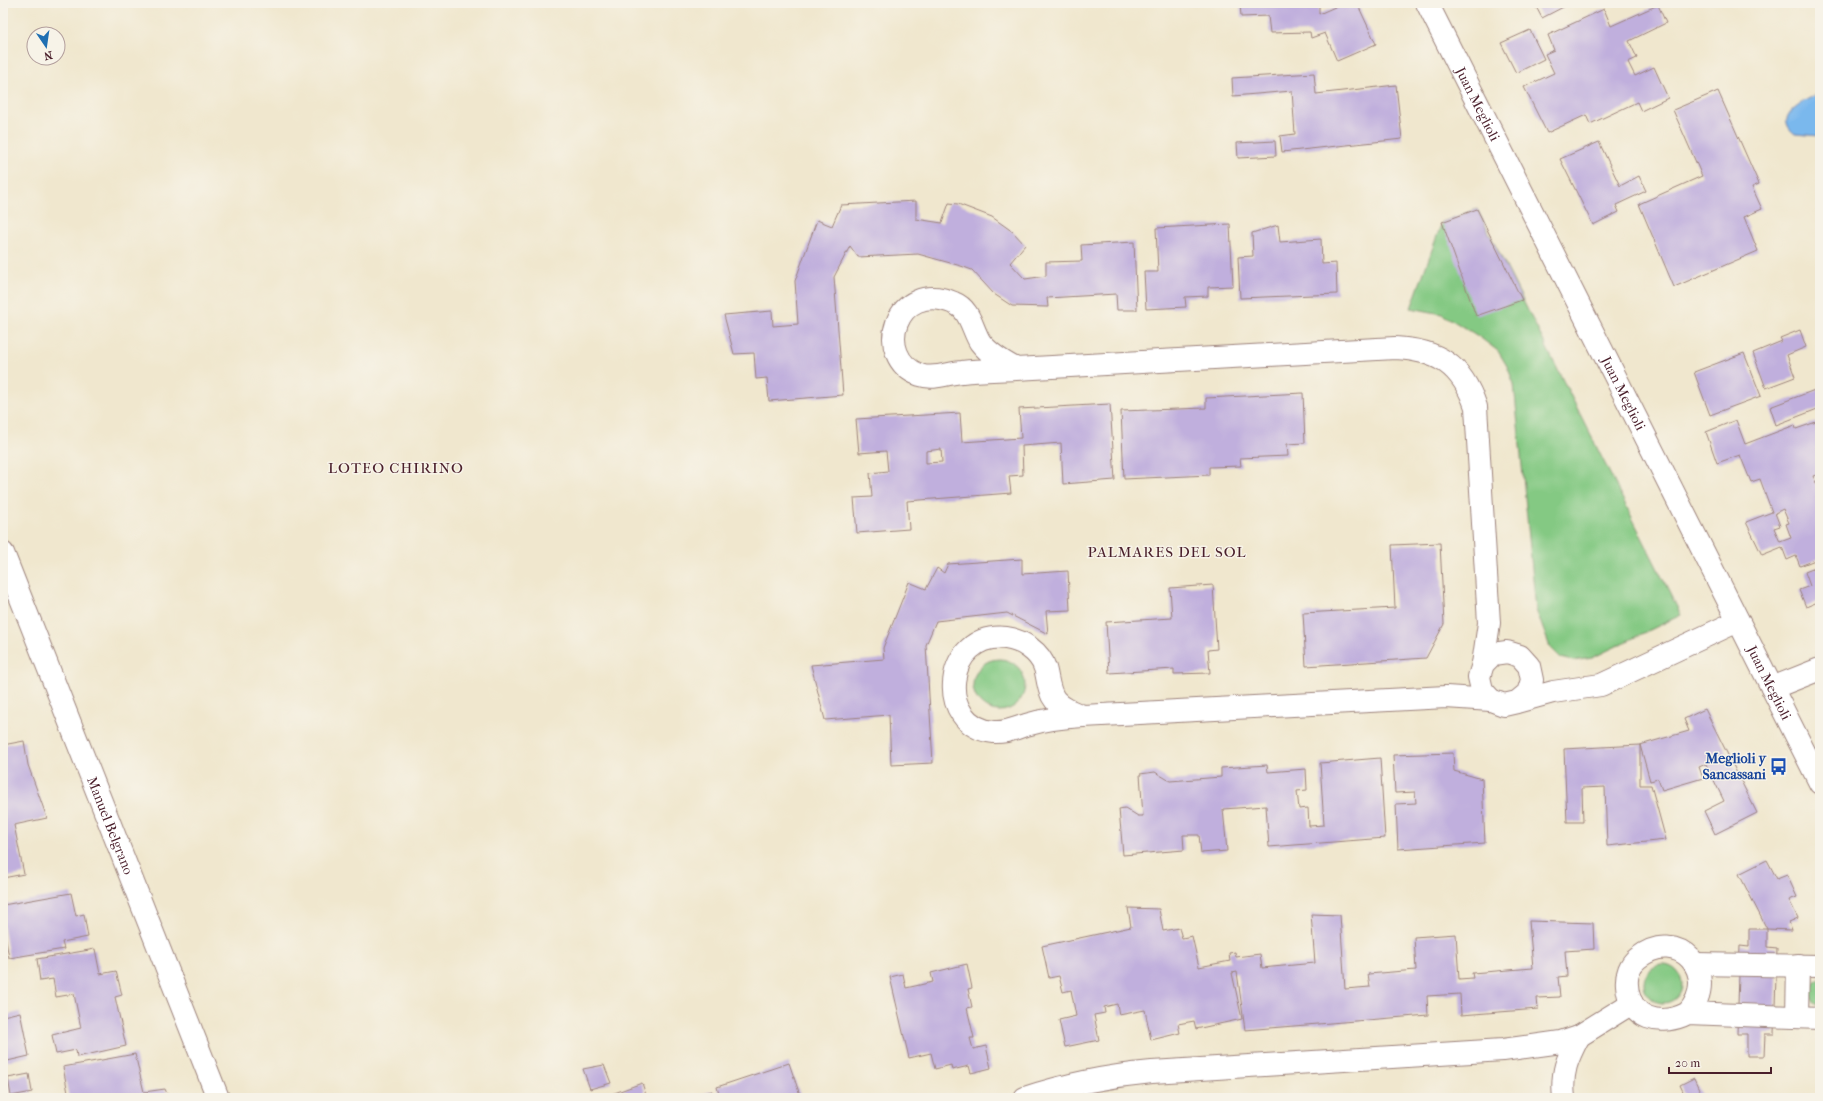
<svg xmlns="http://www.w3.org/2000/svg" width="1823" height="1101" font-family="'IM FELL French Canon',serif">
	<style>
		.green { fill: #84c983; stroke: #677457 }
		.water { fill: #7ab8ed; stroke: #626c8c }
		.building { fill: #c0afdd; fill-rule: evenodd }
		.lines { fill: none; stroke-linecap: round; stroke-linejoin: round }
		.minor-casing { stroke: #9d837c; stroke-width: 24 }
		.secondary-casing { stroke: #9d837c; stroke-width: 24 }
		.minor { stroke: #fff; stroke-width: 22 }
		.secondary { stroke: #fff; stroke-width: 22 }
		.labels { text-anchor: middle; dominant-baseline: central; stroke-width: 3; stroke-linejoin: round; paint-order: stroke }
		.street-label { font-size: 14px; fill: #4a1f2b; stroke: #f7f3e8 }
		.transit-label { font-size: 14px; font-weight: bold; fill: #164399; stroke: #f7f3e8; text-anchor: end }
		.neighbourhood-label { font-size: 15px; letter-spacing: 1px; fill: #4a1f2b; stroke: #f7f3e8 }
	</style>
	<rect width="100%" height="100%" fill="#f7f3e8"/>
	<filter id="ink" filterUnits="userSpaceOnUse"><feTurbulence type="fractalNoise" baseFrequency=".025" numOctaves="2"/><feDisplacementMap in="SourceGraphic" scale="8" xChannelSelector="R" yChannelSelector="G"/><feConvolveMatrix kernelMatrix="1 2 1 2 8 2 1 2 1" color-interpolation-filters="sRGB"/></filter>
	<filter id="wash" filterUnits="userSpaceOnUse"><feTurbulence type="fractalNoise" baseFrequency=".012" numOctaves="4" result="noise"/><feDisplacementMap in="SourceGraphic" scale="16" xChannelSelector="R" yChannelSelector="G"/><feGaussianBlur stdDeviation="0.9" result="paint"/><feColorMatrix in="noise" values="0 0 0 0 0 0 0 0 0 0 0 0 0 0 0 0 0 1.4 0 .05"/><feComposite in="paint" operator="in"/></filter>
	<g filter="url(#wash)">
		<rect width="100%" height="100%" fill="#f0e7ce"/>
		<g class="green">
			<path d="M1477,209L1681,615L1592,658L1573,661L1561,658L1550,647L1536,610L1514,384L1507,366L1498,351L1478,336L1442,314L1411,308L1442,222Z"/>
			<circle cx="999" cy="685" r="26"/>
			<circle cx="1663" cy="984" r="19"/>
			<path d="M1820,979V1007C1808,1002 1807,984 1820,979Z"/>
		</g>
		<path class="water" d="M1820,93V136L1795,134C1771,115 1806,100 1820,93Z"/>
		<g id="blocks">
			<g class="building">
				<path d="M1240,3H1319V14L1344,3H1357L1376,44L1337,61L1325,33L1311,38L1310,32L1270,33L1268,16L1241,17Z"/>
				<path d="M1534,3H1571L1542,18Z"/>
				<path d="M1658,5L1666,23L1629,41L1637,58L1628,62L1635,76L1654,67L1668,98L1641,111L1637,102L1590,124L1586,115L1547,133L1524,87L1554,73L1545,54L1554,50L1548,35L1604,9L1611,26Z"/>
				<path d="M1530,30L1544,59L1516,73L1501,43Z"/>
				<path d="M1314,73L1316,94L1396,85L1402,139L1282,152L1280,136L1295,134L1292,91L1233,96L1232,78Z"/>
				<path d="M1718,91L1759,184L1752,187L1762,209L1744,217L1758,251L1674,287L1639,204L1702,176L1673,110Z"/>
				<path d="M1275,141L1276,156L1238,158L1237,143Z"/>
				<path d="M1599,142L1620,186L1639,176L1646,191L1616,205L1619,212L1593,225L1560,159Z"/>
				<path d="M916,201V219L942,223L949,203L958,204L992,217L1013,232L1025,245L1010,263L1025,279L1046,276V262L1082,261L1081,245L1134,242L1137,310H1117L1116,294L1047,298L1048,307L1012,306L994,294L972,270L961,266L918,254L858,257L850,246L834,277L843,395L769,401L767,378L756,379L754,353L734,354L724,315L772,311L773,326L798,324L795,281L817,220L832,226L841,205Z"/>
				<path d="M1477,209L1522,300L1476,316L1442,222Z"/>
				<path d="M1230,224L1233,286L1208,287V296L1185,297L1186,307L1146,309L1144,272H1158L1156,228Z"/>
				<path d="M1278,225L1280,242L1321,239L1322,264L1336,263L1337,294L1240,298L1238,257L1253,256L1252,233Z"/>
				<path d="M1800,330L1806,347L1787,355L1795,377L1766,388L1753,353L1782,341L1780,338Z"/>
				<path d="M1744,353L1761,396L1710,415L1694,372Z"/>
				<path d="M1820,388V408L1776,425L1770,407Z"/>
				<path d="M1303,393L1305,443L1287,444L1288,456L1240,458L1241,466L1209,467V475L1124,479L1121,411L1206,408V398Z"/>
				<path d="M1110,404L1115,480L1063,484L1061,443L1022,446L1023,475L1009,476L1011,493L907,501L909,529L857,533L854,498L872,497L870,473L888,471L886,451L859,453L856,419L960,413L962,442L1021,438L1019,409ZM941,449L942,462L926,463V451Z"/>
				<path d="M1736,420L1745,444L1795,425L1796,429L1819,421L1820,474L1813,476L1817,485L1820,484V558L1800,566L1796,556L1787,560L1782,547L1762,555L1746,522L1772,512L1760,479L1751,482L1740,455L1717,463L1706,432ZM1783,509L1789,523L1786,524L1791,538L1780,542L1774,528L1780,526L1775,513Z"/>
				<path d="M1440,543L1444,624L1426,658L1306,666L1303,613L1395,608L1392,545Z"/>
				<path d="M1022,559V574L1068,571L1070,610L1046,611L1048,634L1007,613L936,621L926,645L933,763L891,765L889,715L825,720L811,665L884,659L883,648L909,582L926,589L937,568L944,573L948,564Z"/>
				<path d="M1820,566V601L1806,607L1799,590L1810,586L1805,572Z"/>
				<path d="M1213,585L1217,649L1208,650L1210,673L1174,674V669L1109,673L1106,622L1172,618L1170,588Z"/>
				<path d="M1705,709L1757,813L1715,834L1704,811L1724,801L1706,764L1699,767L1703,778L1662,790L1658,779L1650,781L1640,745L1689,731L1684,719Z"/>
				<path d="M24,741L28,765L47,818L14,825L24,874L3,878V745Z"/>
				<path d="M1640,745V785H1651L1666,840L1607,846L1605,787L1582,788L1583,822H1567L1564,749Z"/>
				<path d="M1453,753L1454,771L1482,779L1485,843L1398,849L1396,804L1416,803L1415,792L1395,793L1393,755Z"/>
				<path d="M1380,758L1385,838L1269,847L1266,806L1223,809L1227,851L1201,853L1199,835H1183L1184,850L1123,855L1119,809L1125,808L1138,816H1143L1140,774L1155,772L1170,781L1221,777V768L1267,765L1268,772L1306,769L1307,790L1297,791L1299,809L1308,808L1309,826L1324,825L1320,763Z"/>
				<path d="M1767,860L1777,879L1787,875L1797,897L1789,900L1798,918L1789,922L1792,930L1767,929V947L1777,948L1774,1034H1765L1764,1056H1747V1034H1737L1740,946L1749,947V929H1767L1739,874Z"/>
				<path d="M71,893L76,916L84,914L88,937L62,942L64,949L9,958L3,923V905Z"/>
				<path d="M1128,908L1159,909L1163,931L1179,928L1182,938L1192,936L1199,967L1230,961L1229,953L1235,952L1236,957L1260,954L1262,968L1315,963L1311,914L1340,915L1345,989L1370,987L1368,974L1416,970L1414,937L1456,934L1459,979L1473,978L1472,973L1533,968L1529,921L1593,923L1594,949L1565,951L1567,976L1558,977L1560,997L1537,998L1538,1009L1461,1015L1460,994L1427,996L1428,1015L1245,1030L1237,972L1232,973L1242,1019L1196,1029L1194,1021L1178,1024L1180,1033L1151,1040L1145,1010L1119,1015L1117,1004L1104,1007L1105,1013L1094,1015L1099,1040L1065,1047L1059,1020L1076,1016L1071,990L1063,992L1059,976L1049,978L1042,946L1131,927Z"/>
				<path d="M95,949L100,974L116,971L122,995L115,997L126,1046L77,1057L76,1050L56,1054L52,1035L81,1028L74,994L56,997L53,979L40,981L37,959Z"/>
				<path d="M967,964L972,988L968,989L972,1007L967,1008L974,1038H970L973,1049L986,1046L991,1068L971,1073L969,1066L952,1070L951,1065L935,1069L931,1053L909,1058L890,977L903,974L906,988L933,982L931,973Z"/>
				<path d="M20,1012L29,1056L3,1062V1016Z"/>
				<path d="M135,1054L144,1092L165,1089L169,1098H69L63,1067Z"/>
				<path d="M789,1063L801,1098H720L717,1087Z"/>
				<path d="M604,1065L611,1083L590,1089L583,1069Z"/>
				<path d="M29,1074L32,1092L11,1096L8,1078Z"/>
				<path d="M1694,1078L1703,1098H1686L1680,1085Z"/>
				<path d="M642,1083L647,1098H610L609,1095Z"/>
				<path d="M712,1091L714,1098H690Z"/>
			</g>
		</g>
	</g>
	<g filter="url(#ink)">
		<use href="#blocks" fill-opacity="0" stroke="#9d837c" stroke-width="1"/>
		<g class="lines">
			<defs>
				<g id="minor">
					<path d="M1016,369C1003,362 989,354 980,342C972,329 970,309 954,303C895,278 872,358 920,375C934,380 948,373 962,372C980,370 998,370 1016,369L1395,348C1438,350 1462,365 1476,407L1489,623L1483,664"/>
					<path id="s1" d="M3,553L218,1098"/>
					<path d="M1772,688L1820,669"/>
					<path d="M1517,702L1528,693L1532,680L1529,666L1520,656L1507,652L1493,654L1483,664L1479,677L1482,690L1491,700L1504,705L1517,702L1553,692L1601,685L1738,621"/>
					<path d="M1083,716C1072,712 1063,709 1055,700C1048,691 1048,678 1045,668C1040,652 1022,640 1006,638C944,631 934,726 994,732C1007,733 1015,728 1026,725C1045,719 1064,717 1083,716L1446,697L1491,700"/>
					<path d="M1695,964L1820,966"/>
					<path d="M1688,1013C1722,973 1677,926 1638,958C1630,964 1626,975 1627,985C1629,1020 1661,1027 1688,1013L1820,1018"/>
					<path d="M1797,1017L1798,965"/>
					<path d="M1579,1036L1632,1003"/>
					<path d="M1025,1098C1067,1084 1108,1076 1152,1072L1503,1050L1561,1042L1579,1036C1567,1059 1561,1072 1564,1098"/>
				</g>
				<g id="secondary">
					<path id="s2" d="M1427,3L1820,783"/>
				</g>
			</defs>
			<use href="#minor" class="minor-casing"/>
			<use href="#secondary" class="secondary-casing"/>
			<use href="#minor" class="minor"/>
			<use href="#secondary" class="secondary"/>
		</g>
	</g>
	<defs>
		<symbol id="bus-bare" viewBox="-9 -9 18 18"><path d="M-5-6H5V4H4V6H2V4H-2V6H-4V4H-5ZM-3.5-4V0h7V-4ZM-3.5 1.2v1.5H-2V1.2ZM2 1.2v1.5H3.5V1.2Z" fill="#1a4fb4" stroke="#f7f3e8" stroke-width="2.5" paint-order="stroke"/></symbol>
	</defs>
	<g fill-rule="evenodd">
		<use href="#bus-bare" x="1766" y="754" width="25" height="25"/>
	</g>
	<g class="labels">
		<g class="street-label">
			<text stroke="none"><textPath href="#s2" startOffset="113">Juan Meglioli</textPath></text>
			<text stroke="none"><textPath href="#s2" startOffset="437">Juan Meglioli</textPath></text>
			<text stroke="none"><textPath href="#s2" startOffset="761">Juan Meglioli</textPath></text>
			<text stroke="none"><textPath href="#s1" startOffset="293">Manuel Belgrano</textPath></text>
		</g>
		<g class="transit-label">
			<text x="1766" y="758">Meglioli y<tspan x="1766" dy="16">Sancassani</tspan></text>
		</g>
		<g class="neighbourhood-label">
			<text x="396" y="468">LOTEO CHIRINO</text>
			<text x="1167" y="552">PALMARES DEL SOL</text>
		</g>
	</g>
	<rect width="1823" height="1101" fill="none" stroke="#f7f3e8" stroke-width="16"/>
	<g transform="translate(46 46) rotate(167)"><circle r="19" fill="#f7f3e8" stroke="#b29e9c"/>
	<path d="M0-3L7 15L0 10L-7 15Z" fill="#1f6fb2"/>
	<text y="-6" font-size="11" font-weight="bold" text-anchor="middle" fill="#4a1f2b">N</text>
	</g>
	<path d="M1669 1067v6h102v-6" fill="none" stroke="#4a1f2b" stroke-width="2"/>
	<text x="1675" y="1067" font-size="12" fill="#4a1f2b" stroke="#f7f3e8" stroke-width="3" paint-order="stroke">20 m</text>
</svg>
